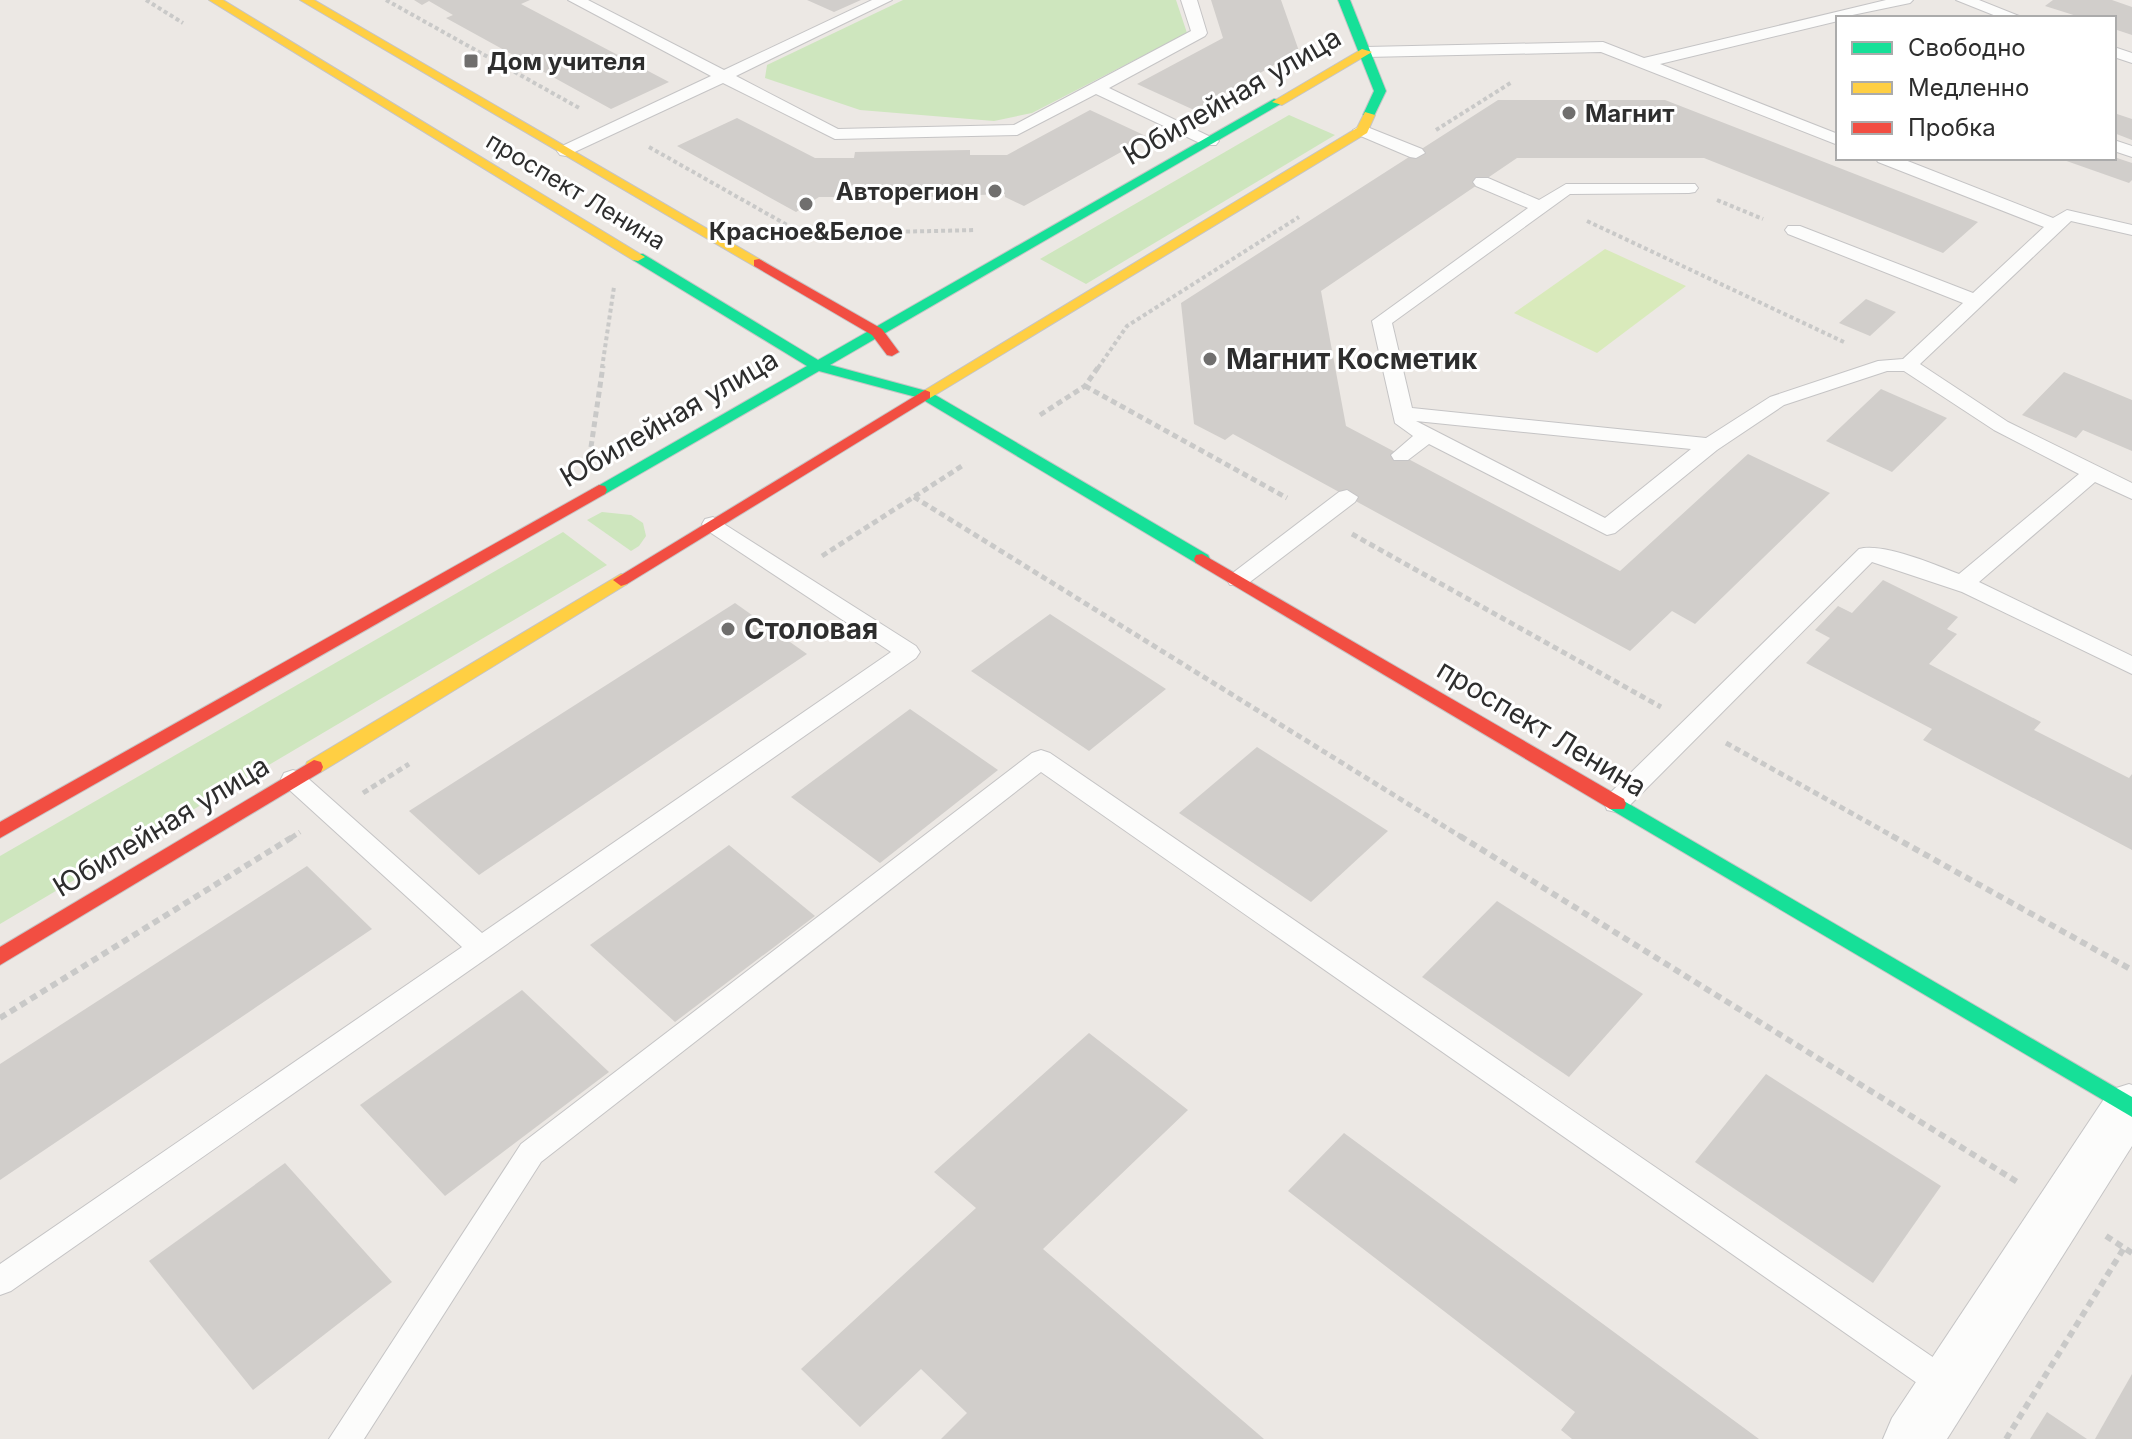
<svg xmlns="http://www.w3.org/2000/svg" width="2132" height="1439" font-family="Inter,sans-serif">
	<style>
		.green { fill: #cee6be }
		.pitch { fill: #d9eabb }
		.building { fill: #d1cecb }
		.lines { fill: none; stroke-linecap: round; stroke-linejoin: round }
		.lane-casing { stroke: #c5c4c5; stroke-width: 2 }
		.street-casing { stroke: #c5c4c5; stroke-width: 2 }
		.fast-casing { stroke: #c5c4c5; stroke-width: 2 }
		.slow-casing { stroke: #c5c4c5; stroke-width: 2 }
		.jam-casing { stroke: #c5c4c5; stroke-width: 2 }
		.path-far2 { stroke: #c9c9c8; stroke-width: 4; stroke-dasharray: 4 3; stroke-linecap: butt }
		.path-far1 { stroke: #c9c9c8; stroke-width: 5; stroke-dasharray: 6 4; stroke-linecap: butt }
		.path { stroke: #c9c9c8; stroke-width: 6; stroke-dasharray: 7 5; stroke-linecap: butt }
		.lane { fill: #fcfcfb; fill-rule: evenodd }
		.street { fill: #fcfcfb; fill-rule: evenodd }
		.fast { fill: #16e098; fill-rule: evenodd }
		.slow { fill: #ffcf43; fill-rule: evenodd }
		.jam { fill: #f24e42; fill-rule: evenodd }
		.poi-dot { fill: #706f6e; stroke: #fff; stroke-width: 3 }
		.labels { text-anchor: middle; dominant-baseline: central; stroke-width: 6; stroke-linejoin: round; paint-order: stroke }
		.far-poi-label { font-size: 24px; font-weight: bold; fill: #2e2e2e; stroke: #fff; text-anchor: start }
		.far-street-label { font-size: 24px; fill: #2e2e2e; stroke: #fff }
		.street-label { font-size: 28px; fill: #2e2e2e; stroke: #fff }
		.poi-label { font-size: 28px; font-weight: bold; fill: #2e2e2e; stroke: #fff; text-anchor: start }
	</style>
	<rect width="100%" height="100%" fill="#ece8e4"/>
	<g class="green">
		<path d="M903,0H1176L1187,33L1032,113L994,121L860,110L765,78L767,65Z"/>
		<path d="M1289,115L1335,135L1086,284L1040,259Z"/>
		<path d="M602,512L631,515L643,523L646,536L639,546L631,551L587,520Z"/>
		<path d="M563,532L607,565L0,924V856Z"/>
	</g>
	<path class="pitch" d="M1605,249L1686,286L1597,353L1514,313Z"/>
	<g class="building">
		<path d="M414,0H530L521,4L669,82L611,109L446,18L453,15L429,1L422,5Z"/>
		<path d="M807,0H861L834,12Z"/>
		<path d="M1211,0H1281L1299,51L1194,110L1137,84L1223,38Z"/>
		<path d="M2053,0H2112L2132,7V35L2114,29V18H2083L2045,6Z"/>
		<path d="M1498,100H1665L1978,222L1943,253L1704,158H1517L1321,291L1346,426L1620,571L1748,454L1830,493L1695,624L1672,611L1630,651L1233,434L1225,440L1194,424L1181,303Z"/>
		<path d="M1090,110L1148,137L1024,206L1005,197V194L851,200V197H819L796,212L677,146L737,118L815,158H854L855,152L970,150V155H1007Z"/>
		<path d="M2114,113L2132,119V140L2114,133Z"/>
		<path d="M2058,158L2114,157L2132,163V180L2129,183Z"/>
		<path d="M1866,299L1896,312L1870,336L1839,323Z"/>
		<path d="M2064,372L2132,400V451L2083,430L2076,438L2022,415Z"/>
		<path d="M1881,389L1947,418L1892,472L1826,441Z"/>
		<path d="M1883,580L1958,617L1947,629L1957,634L1929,664L2041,722L2034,730L2129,778L2132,774V850L1923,740L1932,729L1806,663L1830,638L1815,630L1838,606L1852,613Z"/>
		<path d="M735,603L807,654L479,875L409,811Z"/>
		<path d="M1050,614L1166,689L1089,751L971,671Z"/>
		<path d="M910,709L998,770L880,863L791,797Z"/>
		<path d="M1257,747L1388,831L1311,902L1179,813Z"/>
		<path d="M729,845L815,916L675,1022L590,945Z"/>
		<path d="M307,866L372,929L0,1180V1064Z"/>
		<path d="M1497,901L1643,994L1569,1077L1422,977Z"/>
		<path d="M522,990L609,1072L445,1196L360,1105Z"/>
		<path d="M1089,1033L1188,1110L1043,1249L1264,1439H941L967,1413L921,1369L860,1427L801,1369L976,1208L934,1172Z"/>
		<path d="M1766,1074L1941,1186L1873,1283L1695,1162Z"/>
		<path d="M1344,1133L1759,1439H1572L1561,1430L1575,1412L1288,1191Z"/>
		<path d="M285,1163L392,1282L253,1390L149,1261Z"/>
		<path d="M2132,1374V1439H2095Z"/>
		<path d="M2047,1412L2087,1439H2030Z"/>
	</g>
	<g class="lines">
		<defs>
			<g id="lane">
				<path d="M568,0H588L724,70L872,0H892L736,76L838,129L1014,125L1191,31L1181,0H1197L1207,33L1205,36L1109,88L1219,141L1216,145H1204L1096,94L1017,135L835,139L723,83L566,156L560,155L557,151L560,147L711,76Z"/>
				<path d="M1886,0H1913L1910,3L1838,18V21L1660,64L1838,134V145L1601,52L1366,57L1358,52L1366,47L1603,42L1644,58Z"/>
				<path d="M1956,0H1979L2024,18H2001Z"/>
				<path d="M2114,47L2132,53V63L2114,57Z"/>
				<path d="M1362,125L1422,149L1425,153L1416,158L1410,157L1356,134L1353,130Z"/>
				<path d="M2114,140L2132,146V157L2114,151Z"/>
				<path d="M1875,158H1900L2053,218L2067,210L2132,225V235L2071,221L1920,364L2008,422L2132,483V499L2095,482L1979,582L2132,656V674L1962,592L1872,562L1625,810L1616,812L1607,810L1604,803L1607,796L1859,549C1882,542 1936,565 1959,574L2079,474L1994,430L1904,371H1887L1784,405L1717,450L1615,533L1607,535L1429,444L1408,460H1394L1391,455L1413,436L1395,423L1372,321L1528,208L1476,186L1473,182L1476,178H1488L1539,200L1566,184H1695L1698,188L1695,192L1689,193L1570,194L1392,323L1412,408L1706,438L1770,397L1878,361L1903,359L1963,303L1788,234L1785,230L1788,226H1800L1973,293L2044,227L1878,162ZM1416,421L1691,449L1605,518Z"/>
				<path d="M1347,490L1358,497L1355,502L1246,585H1230L1227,580L1230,575L1339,492Z"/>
				<path d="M713,517L916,646L920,652L916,658L11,1291L0,1295V1264L462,947L284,785L281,779L284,773L293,770L302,773L482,933L891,652L705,529L702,524L705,519Z"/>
				<path d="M1041,750L1050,753L1959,1375L1964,1386L1959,1397L1948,1401L1937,1397L1041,772L541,1162L364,1439H329L521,1144L1032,753Z"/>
			</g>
			<path id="street" d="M2129,1084L2132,1085V1146L1947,1439H1883L1892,1418L2110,1090Z"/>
			<g id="fast">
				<path d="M1338,0H1350L1386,91L1373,118L1363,115L1374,91Z"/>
				<path d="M1274,99L1284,102L830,365L930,392L1208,555L1210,559L1208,563H1196L920,398L819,371L605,494L599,495L591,490L807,366L633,260V254H643L818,360Z"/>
				<path d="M1617,797L2132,1097V1117L1610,809L1608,804L1610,799Z"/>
			</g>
			<g id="slow">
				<path d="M209,0H223L645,257L638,261L633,260Z"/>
				<path d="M300,0H314L766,263L759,267L754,266Z"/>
				<path d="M1362,49L1372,52L1282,105L1272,102Z"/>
				<path d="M1365,112L1375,115L1367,133L930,398H920L917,395L1357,128Z"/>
				<path d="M621,574L627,576L629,580L627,584L321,772H307L305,767L307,762Z"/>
			</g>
			<g id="jam">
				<path d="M759,259L882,329L899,352L892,356L887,355L872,335L754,266V260Z"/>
				<path d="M925,390L930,392V398L627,584L621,586L613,580Z"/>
				<path d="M599,485L605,486L607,490L605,494L0,838V822Z"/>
				<path d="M1202,554L1624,799L1626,804L1624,809H1610L1196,563L1194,559L1196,555Z"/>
				<path d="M314,760L321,762L323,767L321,772L0,965V947Z"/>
			</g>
		</defs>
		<use href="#lane" class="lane-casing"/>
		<use href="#street" class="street-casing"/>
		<use href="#fast" class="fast-casing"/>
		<use href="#slow" class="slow-casing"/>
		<use href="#jam" class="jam-casing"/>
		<g class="path-far2">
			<path d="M146,0L183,23"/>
			<path d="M386,0L581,109"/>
			<path d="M1436,130L1512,82"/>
			<path d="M649,147L803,234L976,230"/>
			<path d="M1717,200L1763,219"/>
			<path d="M1587,221L1846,343"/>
			<path d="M602,368L614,287"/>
			<path d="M1098,368L1127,326L1299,217"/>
		</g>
		<g class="path-far1">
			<path d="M1085,386L1287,498"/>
			<path d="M1040,415L1085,386L1099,366"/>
			<path d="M591,447L603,366"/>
			<path d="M914,497L1463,838"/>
			<path d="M1352,534L1661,707"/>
			<path d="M822,556L965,464"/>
			<path d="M1726,743L1896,838"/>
			<path d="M363,793L409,764"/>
			<path d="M291,838L300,832"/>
		</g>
		<g class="path">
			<path d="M1460,836L2019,1183"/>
			<path d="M1892,836L2132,970"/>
			<path d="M0,1018L294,836"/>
			<path d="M2106,1236L2132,1253"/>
			<path d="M2006,1439L2124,1248"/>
		</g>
		<use href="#lane" class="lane"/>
		<use href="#street" class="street"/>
		<use href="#fast" class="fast"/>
		<use href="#slow" class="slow"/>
		<use href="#jam" class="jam"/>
	</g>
	<g class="poi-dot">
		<rect x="463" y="53" width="16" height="16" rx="4"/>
		<circle cx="1569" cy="113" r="8"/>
		<circle cx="995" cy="191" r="8"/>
		<circle cx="806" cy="204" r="8"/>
		<circle cx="1210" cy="359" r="8"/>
		<circle cx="728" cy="629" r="8"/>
	</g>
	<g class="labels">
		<g class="far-poi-label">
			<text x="487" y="61">Дом учителя</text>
			<text x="1585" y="113">Магнит</text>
			<text x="979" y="191" text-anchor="end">Авторегион</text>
			<text x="806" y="231" text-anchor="middle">Красное&amp;Белое</text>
		</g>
		<g class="far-street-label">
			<text transform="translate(576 191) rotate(31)">проспект Ленина</text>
		</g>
		<g class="street-label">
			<text transform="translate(1232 96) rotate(-30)">Юбилейная улица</text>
			<text transform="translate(669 418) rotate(-30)">Юбилейная улица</text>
			<text transform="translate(1542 728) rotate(31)">проспект Ленина</text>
			<text transform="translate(161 826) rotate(-31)">Юбилейная улица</text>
		</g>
		<g class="poi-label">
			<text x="1226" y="359">Магнит Косметик</text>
			<text x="744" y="629">Столовая</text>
		</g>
	</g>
	<rect x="1836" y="16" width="280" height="144" fill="#ffffff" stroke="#ababab" stroke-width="2"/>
	<rect x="1852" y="42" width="40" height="12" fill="#16e098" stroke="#ababab" stroke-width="2"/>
	<text x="1908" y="56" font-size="24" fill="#2e2e2e">Свободно</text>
	<rect x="1852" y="82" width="40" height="12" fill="#ffcf43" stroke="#ababab" stroke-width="2"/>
	<text x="1908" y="96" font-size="24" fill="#2e2e2e">Медленно</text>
	<rect x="1852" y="122" width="40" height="12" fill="#f24e42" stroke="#ababab" stroke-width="2"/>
	<text x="1908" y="136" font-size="24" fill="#2e2e2e">Пробка</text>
</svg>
